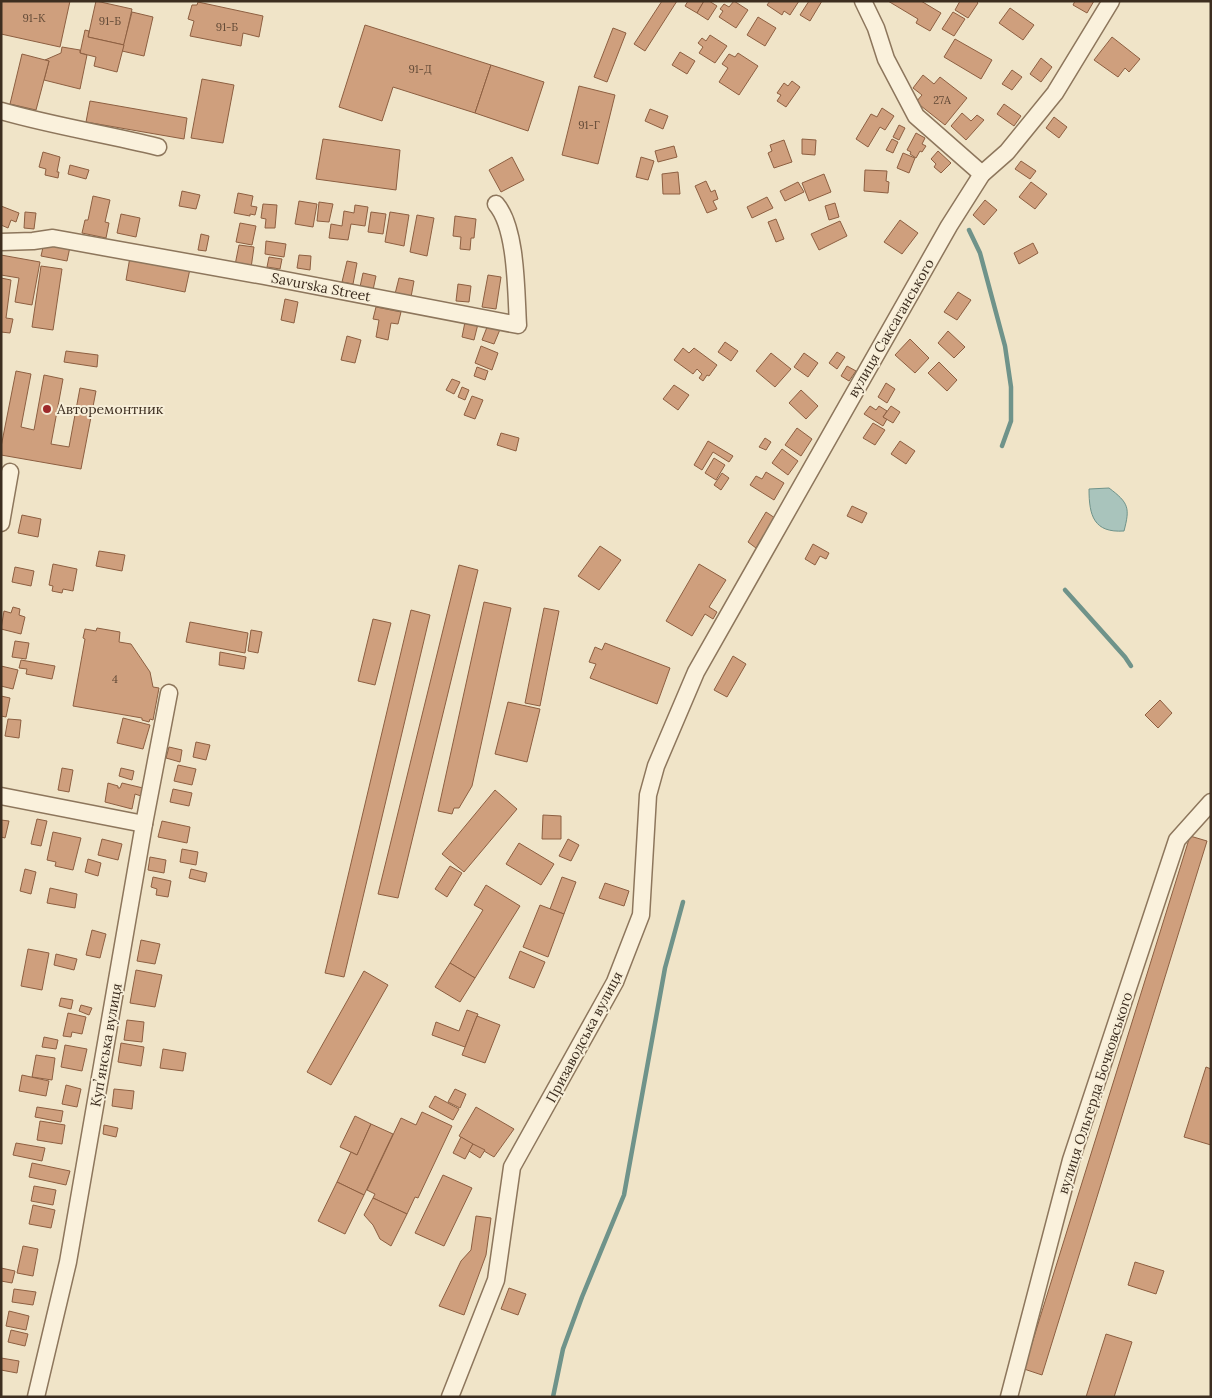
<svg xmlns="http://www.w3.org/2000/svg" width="1212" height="1398" font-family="Lora,serif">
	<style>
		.water { fill: #a9c4bc; stroke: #6f938a }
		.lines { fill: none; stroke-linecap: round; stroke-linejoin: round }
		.stream { stroke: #6f938a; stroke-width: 4.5 }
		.building { fill: #cf9f7d; stroke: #8d5f41 }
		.minor-casing { stroke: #8d765c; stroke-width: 19 }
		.minor { stroke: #faf1dc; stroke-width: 16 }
		.poi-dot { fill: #9e2a2b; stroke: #f7eed8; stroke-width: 2 }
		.labels { text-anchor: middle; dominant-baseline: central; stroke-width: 4; stroke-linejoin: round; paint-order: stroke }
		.number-label { font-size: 11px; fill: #624a37 }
		.street-label { font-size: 14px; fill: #3d2e20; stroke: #f7eed8 }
		.poi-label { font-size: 14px; fill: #3d2e20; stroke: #f7eed8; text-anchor: start }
	</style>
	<rect width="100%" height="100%" fill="#f0e4c8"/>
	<path class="water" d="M1109,488C1129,503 1130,508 1124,531C1094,533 1089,516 1089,489Z"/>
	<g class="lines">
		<g class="stream">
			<path d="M969,230L980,253L1005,346L1011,387V421L1002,446"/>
			<path d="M1065,590L1125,657L1131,666"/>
			<path d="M553,1397L563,1349L582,1297L624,1195L665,968L683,902"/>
		</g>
	</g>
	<g class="building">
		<path d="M1,1H70L60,47L1,34Z"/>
		<path d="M96,1L132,9L124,45L88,37Z"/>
		<path d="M662,1H677L645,51L634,44Z"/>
		<path d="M688,1H704L697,13L685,6Z"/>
		<path d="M704,1H709L717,6L708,20L697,13Z"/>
		<path d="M734,1L748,10L736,28L719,17L723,11L720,9L724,4L729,7Z"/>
		<path d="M770,1H799L790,15L784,11L782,15L767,5Z"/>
		<path d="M809,1H822L810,21L800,15Z"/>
		<path d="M888,1H921L941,13L930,31L916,23L918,19Z"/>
		<path d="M960,1H976L978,3L968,18L955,10Z"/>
		<path d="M1075,1H1094L1087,13L1073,5Z"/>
		<path d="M198,2L263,16L259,37L243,33L241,46L190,36L194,21L188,19L192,5H197Z"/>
		<path d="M1010,8L1034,25L1023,40L999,23Z"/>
		<path d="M132,12L153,17L144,56L122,51Z"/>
		<path d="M953,12L965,19L954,36L942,29Z"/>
		<path d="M758,17L776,28L765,46L747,35Z"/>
		<path d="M365,25L491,65L475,113L393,87L382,121L339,107Z"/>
		<path d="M613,28L626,33L607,82L594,77Z"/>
		<path d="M85,30L89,31L88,37L124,45L117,72L94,66L96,57L80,53Z"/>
		<path d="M710,35L727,46L715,63L699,53L703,47L698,43L702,38L706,41Z"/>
		<path d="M1112,37L1140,59L1129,72L1125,68L1118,77L1094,60Z"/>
		<path d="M955,39L992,60L981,79L944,57Z"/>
		<path d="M62,47L80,50V53L87,55L80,89L44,80L49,61L45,60L61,53Z"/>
		<path d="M680,52L695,61L687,74L672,65Z"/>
		<path d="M738,53L758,66L739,95L719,82L728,68L722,64L729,54L735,57Z"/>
		<path d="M22,54L49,61L36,110L10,104Z"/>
		<path d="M1041,58L1052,67L1041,82L1030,74Z"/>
		<path d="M491,65L544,82L528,131L475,113Z"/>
		<path d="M1012,70L1022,77L1012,90L1002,84Z"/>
		<path d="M923,75L934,84L940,77L967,98L945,125L916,102L922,95L913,88Z"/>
		<path d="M202,79L234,85L223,143L191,138Z"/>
		<path d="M792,81L800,87L786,107L777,101L781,95L777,93L784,83L788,86Z"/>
		<path d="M579,86L615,95L598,164L562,155Z"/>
		<path d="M90,101L187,118L184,139L86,122Z"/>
		<path d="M1004,104L1021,116L1014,126L997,114Z"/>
		<path d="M882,108L894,116L885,130L880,127L868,147L856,139L871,114L877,117Z"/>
		<path d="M650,109L668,116L663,129L645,121Z"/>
		<path d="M962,113L971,121L977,115L984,120L966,140L951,126Z"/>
		<path d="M1054,117L1067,127L1059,138L1046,128Z"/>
		<path d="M899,125L905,128L899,140L893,137Z"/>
		<path d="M916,133L925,138L922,144L926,146L922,152L920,151L916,158L910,154L911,152L907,150Z"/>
		<path d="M323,139L400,150L396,190L316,179Z"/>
		<path d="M802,139L816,140L815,155L802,154Z"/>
		<path d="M892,139L898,142L893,153L886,150Z"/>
		<path d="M784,140L792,162L774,168L768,153L772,151L770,145Z"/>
		<path d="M674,146L677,157L658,162L655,151Z"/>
		<path d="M938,151L951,163L941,173L934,167L936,164L931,159Z"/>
		<path d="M43,152L60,157L57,172H59L58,178L45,175L46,169L39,167Z"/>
		<path d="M903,153L915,158L909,173L897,168Z"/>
		<path d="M512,157L524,180L501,192L489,170Z"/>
		<path d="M641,157L654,161L648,180L636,177Z"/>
		<path d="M1021,161L1036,171L1030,179L1015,169Z"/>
		<path d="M70,165L89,170L86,179L68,174Z"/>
		<path d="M865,170L887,171L886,181L889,182L888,193L864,191Z"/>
		<path d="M678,172L680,194H663L662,174Z"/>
		<path d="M824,174L831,192L809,201L802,183Z"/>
		<path d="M706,181L711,192L715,190L718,199L713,201L717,209L707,213L695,186Z"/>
		<path d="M798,182L804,192L785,201L780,191Z"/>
		<path d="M1031,182L1047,194L1035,209L1019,197Z"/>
		<path d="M182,191L200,195L196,209L179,206Z"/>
		<path d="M238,193L253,196L251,206L257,207L255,215L250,214V216L234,213Z"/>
		<path d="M93,196L110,200L105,222L109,223L106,238L82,233L85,220H88Z"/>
		<path d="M767,197L773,208L752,218L747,207Z"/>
		<path d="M985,200L997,210L984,225L973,215Z"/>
		<path d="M299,201L317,204L313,227L295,224Z"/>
		<path d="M319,202L333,204L329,222L317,221Z"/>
		<path d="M835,203L839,217L829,220L825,206Z"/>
		<path d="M263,204L277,205L275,228H265L266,219L261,218Z"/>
		<path d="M355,205L368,207L365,226L351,224L348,240L329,238L331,224L342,226L344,211L354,213Z"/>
		<path d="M1,206L19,213L16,222L11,220L8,228L1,225Z"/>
		<path d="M25,212L36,213L34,229L24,228Z"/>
		<path d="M371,212L386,214L383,234L368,232Z"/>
		<path d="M390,212L409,215L404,246L385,242Z"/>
		<path d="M121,214L140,218L136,237L117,233Z"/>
		<path d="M417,215L434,218L427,256L410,252Z"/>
		<path d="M455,216L476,219L474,238H471L470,250L460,249L461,237L453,236Z"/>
		<path d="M776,219L784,239L776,242L768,222Z"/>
		<path d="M900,220L918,233L902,254L884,242Z"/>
		<path d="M840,221L847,236L819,250L811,234Z"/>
		<path d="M240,223L256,226L252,245L236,242Z"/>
		<path d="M201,234L209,236L206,251L198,250Z"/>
		<path d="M266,241L286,244L284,257L265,254Z"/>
		<path d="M44,243L70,247L67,261L41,256Z"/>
		<path d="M1033,243L1038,253L1019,264L1014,253Z"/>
		<path d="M239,245L254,247L251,268L235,265Z"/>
		<path d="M1,255L40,262L32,305L15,302L19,278L1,275Z"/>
		<path d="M299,255L311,256L310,270L297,268Z"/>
		<path d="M130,257L190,269L185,292L126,280Z"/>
		<path d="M269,257L282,259L280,269L267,267Z"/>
		<path d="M347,261L357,263L353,284L342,282Z"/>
		<path d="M41,266L62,269L53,330L32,327Z"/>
		<path d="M363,273L376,276L373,290L360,287Z"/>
		<path d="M488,275L501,277L496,309L482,307Z"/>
		<path d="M1,278L11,280L6,318L13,319L10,333L1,332Z"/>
		<path d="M399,278L414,281L411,297L395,294Z"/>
		<path d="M458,284L471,286L469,302L456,301Z"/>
		<path d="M958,292L971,300L957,320L944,312Z"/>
		<path d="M285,299L298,302L294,323L281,320Z"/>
		<path d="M376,307L401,312L398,324L391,323L388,340L376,337L379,320L373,319Z"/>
		<path d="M465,322L478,324L474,340L462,337Z"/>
		<path d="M489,322L501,327L494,344L482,340Z"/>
		<path d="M948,331L965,347L954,358L938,343Z"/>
		<path d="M347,336L361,340L355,363L341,360Z"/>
		<path d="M910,339L929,358L915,373L895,355Z"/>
		<path d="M725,342L738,351L731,361L718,352Z"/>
		<path d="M481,346L498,353L492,370L475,363Z"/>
		<path d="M683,348L689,353L694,348L717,365L709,376L707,375L703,381L699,378L702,374L697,369L693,374L674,360Z"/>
		<path d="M66,351L98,355L97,367L64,362Z"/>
		<path d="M837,352L845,357L837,369L829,363Z"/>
		<path d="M771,353L791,369L775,387L756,371Z"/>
		<path d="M804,353L818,363L808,377L794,367Z"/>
		<path d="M939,362L957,380L947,391L928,373Z"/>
		<path d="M847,366L856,371L849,381L841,376Z"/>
		<path d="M477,367L488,371L485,380L474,376Z"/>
		<path d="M16,371L31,374L21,427L34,430L44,375L63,379L51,444L69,447L80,388L96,391L81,469L1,455V447Z"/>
		<path d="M452,379L460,382L454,394L446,390Z"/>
		<path d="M886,383L895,389L887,403L878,397Z"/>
		<path d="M674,385L689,395L678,410L663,399Z"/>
		<path d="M462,387L469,390L465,400L458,397Z"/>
		<path d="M801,390L818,406L806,419L789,403Z"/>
		<path d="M472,396L483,400L475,419L464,415Z"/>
		<path d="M870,406L876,410L879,406L887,411L883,417L887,419L883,426L864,414Z"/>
		<path d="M891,406L900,412L893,423L883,417Z"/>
		<path d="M873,423L885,430L875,445L863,438Z"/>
		<path d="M797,428L812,439L801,456L785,445Z"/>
		<path d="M501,433L519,438L516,451L497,445Z"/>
		<path d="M765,438L771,442L766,450L759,447Z"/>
		<path d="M708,441L733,456L729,462L713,452L702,470L694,465Z"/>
		<path d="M900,441L915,451L906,464L891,454Z"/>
		<path d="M782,449L798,461L788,475L772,463Z"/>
		<path d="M714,458L725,465L716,480L705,473Z"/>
		<path d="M766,472L784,483L774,500L750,485L756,476L762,479Z"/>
		<path d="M722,473L729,478L721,490L714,485Z"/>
		<path d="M852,506L867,513L862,523L847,516Z"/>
		<path d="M766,512L775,518L756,548L748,542Z"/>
		<path d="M22,515L41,519L38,537L18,533Z"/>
		<path d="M813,544L829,553L826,559L820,556L815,565L805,559Z"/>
		<path d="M600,546L621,560L599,590L578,576Z"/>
		<path d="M99,551L125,555L122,571L96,566Z"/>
		<path d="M53,564L77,569L73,591L63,589L62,593L52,591L53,586L49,585Z"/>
		<path d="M699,564L726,580L709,607L717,612L713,619L705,614L692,636L666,621Z"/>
		<path d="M459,565L478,570L398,898L378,894Z"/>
		<path d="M15,567L34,571L31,586L12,582Z"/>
		<path d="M484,602L511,608L472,786L459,808H454L452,814L438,811Z"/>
		<path d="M13,607L20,609L19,615L25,617L21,634L1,629L4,611L11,613Z"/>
		<path d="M544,608L559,611L540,706L525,703Z"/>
		<path d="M411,610L430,615L344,977L325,973Z"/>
		<path d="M373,619L391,623L375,685L358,681Z"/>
		<path d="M190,622L248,633L245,653L186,642Z"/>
		<path d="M97,628L120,632L119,642L131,644L150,672L153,687L159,688L153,720L150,719L149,722L142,720V718L73,706L85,639L83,638L85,629L96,631Z"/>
		<path d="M251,630L262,632L258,653L248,651Z"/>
		<path d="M15,641L29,643L26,659L12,657Z"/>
		<path d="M605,643L670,668L657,704L590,678L596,664L589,662L595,647L602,650Z"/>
		<path d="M220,652L246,657L244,669L219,665Z"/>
		<path d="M733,656L746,664L727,697L714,690Z"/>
		<path d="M21,660L55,666L52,679L26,674L27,669L19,668Z"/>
		<path d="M1,666L18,670L13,689L1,686Z"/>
		<path d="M1,696L10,698L6,717L1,716Z"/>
		<path d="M1160,700L1172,713L1158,728L1145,715Z"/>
		<path d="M508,702L540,709L527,762L495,754Z"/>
		<path d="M123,718L150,725L143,749L117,743Z"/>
		<path d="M8,719L21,720L19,738L5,736Z"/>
		<path d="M196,742L210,745L206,760L193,757Z"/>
		<path d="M169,747L182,750L180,762L166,758Z"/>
		<path d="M178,765L196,769L192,785L174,781Z"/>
		<path d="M62,768L73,770L69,792L58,790Z"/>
		<path d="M121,768L134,771L132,780L119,776Z"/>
		<path d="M108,783L118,786V788H120L122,783L143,788L141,796L135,794L132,809L105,802Z"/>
		<path d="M173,789L192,793L189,806L170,802Z"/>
		<path d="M495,790L517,809L464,872L442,854Z"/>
		<path d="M543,815L561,816V839H542Z"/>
		<path d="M37,819L47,821L41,846L31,844Z"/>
		<path d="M1,820L9,821L5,838L1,837Z"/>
		<path d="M162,821L190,827L187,843L158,837Z"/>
		<path d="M53,832L81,838L73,870L55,866L56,862L47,860Z"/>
		<path d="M1190,836L1207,841L1042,1375L1024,1369Z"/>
		<path d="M102,839L122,844L118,860L98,855Z"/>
		<path d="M568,839L579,845L571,861L559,856Z"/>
		<path d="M519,843L554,864L541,885L506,864Z"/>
		<path d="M182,849L198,852L196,865L180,862Z"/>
		<path d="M150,857L166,860L164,873L148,870Z"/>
		<path d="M88,859L101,863L98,876L85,872Z"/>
		<path d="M450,866L462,873L447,897L435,889Z"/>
		<path d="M25,869L36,872L31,894L20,891Z"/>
		<path d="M191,869L207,873L205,882L189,878Z"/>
		<path d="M153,877L171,881L168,897L156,895L157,889L151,887Z"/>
		<path d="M562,877L576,882L564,914L550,909Z"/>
		<path d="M605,883L629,891L624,906L599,898Z"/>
		<path d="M486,885L520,906L475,978L450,963L483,910L474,905Z"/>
		<path d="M50,888L77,894L75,908L47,903Z"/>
		<path d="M540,905L564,914L548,957L523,947Z"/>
		<path d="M92,930L106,934L100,958L86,955Z"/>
		<path d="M141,940L160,944L155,964L137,961Z"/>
		<path d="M28,949L49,953L42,990L21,986Z"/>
		<path d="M520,951L545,962L534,988L509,978Z"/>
		<path d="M56,954L77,959L74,970L54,965Z"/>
		<path d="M450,963L475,978L460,1002L435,987Z"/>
		<path d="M136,970L162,975L155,1007L130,1003Z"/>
		<path d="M364,971L388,985L331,1085L307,1072Z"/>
		<path d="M61,998L73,1000L71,1009L59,1006Z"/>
		<path d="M81,1005L92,1008L89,1015L79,1011Z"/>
		<path d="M467,1010L478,1014L465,1047L432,1035L436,1022L459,1031Z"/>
		<path d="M68,1013L86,1017L82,1034L72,1032L71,1037L63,1036Z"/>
		<path d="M477,1016L500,1025L485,1063L462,1055Z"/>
		<path d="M127,1020L144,1022L142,1042L124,1040Z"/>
		<path d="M44,1037L58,1040L56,1049L42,1047Z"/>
		<path d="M121,1043L144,1047L141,1066L118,1062Z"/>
		<path d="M65,1045L87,1049L82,1071L61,1067Z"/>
		<path d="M163,1049L186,1053L183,1071L160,1068Z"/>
		<path d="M36,1055L55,1058L52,1080L32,1077Z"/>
		<path d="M1206,1067L1211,1069V1145L1184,1137Z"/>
		<path d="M22,1075L49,1081L46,1096L19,1091Z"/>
		<path d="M66,1085L81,1089L77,1107L62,1104Z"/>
		<path d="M114,1089L134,1091L132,1109L112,1106Z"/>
		<path d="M455,1089L466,1094L460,1108L448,1102Z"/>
		<path d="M435,1096L459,1109L453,1120L429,1107Z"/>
		<path d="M37,1107L63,1111L61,1122L35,1117Z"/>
		<path d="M476,1107L514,1129L494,1157L459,1136Z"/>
		<path d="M422,1112L452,1126L418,1198L415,1197L407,1214L373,1198L375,1194L367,1190L401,1118L416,1125Z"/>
		<path d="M355,1116L371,1124L357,1155L340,1147Z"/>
		<path d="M40,1121L65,1125L62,1144L37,1140Z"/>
		<path d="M371,1124L393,1134L364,1195L337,1182L351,1152L357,1155Z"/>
		<path d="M104,1125L118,1128L116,1137L103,1134Z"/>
		<path d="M461,1137L473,1144L465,1159L453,1153Z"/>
		<path d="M16,1143L45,1148L42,1161L13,1155Z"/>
		<path d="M473,1144L485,1150L480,1158L469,1151Z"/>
		<path d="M32,1163L70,1171L66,1185L29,1177Z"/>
		<path d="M443,1175L472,1188L444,1246L415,1233Z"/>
		<path d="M337,1182L364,1195L345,1234L318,1221Z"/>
		<path d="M34,1186L56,1190L53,1205L31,1201Z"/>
		<path d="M373,1198L407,1214L391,1246L380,1239L373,1225L364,1215Z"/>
		<path d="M33,1205L55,1210L51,1228L29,1224Z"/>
		<path d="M476,1216L491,1218L486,1255L464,1315L439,1306L461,1261L471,1250Z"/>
		<path d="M23,1246L38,1249L33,1276L17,1273Z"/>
		<path d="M1135,1262L1164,1271L1156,1294L1128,1285Z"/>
		<path d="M1,1268L15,1271L12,1283L1,1281Z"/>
		<path d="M509,1288L526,1294L518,1315L501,1309Z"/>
		<path d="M14,1289L36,1292L33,1305L12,1302Z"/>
		<path d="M9,1311L29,1316L26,1330L6,1326Z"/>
		<path d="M11,1330L28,1334L25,1346L8,1342Z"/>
		<path d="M1106,1334L1132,1342L1114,1397H1086Z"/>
		<path d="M1,1358L19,1361L17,1373L1,1370Z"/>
	</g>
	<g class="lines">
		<defs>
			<g id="minor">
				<path d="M863,1L876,28L886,59L916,116L982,174"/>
				<path d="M1,111C53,126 106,134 158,147"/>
				<path d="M1,242L33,241L53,238L264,276L518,325C516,293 517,228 496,204"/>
				<path d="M1,523L10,472"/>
				<path d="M1,796L144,824"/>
				<path d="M36,1397L68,1262L144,824L169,693"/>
				<path d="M450,1397L496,1280L512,1167L615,982L641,915L648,795L656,766L696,672L949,226L982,174L1007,152L1055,93L1111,1"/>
				<path d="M1009,1397L1071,1160L1177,840L1211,802"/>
			</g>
		</defs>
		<use href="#minor" class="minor-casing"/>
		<use href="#minor" class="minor"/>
	</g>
	<circle class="poi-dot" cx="47" cy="409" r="5"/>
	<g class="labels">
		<g class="number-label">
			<text x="34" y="18">91-К</text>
			<text x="110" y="21">91-Б</text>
			<text x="227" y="27">91-Б</text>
			<text x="420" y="69">91-Д</text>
			<text x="942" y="100">27А</text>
			<text x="589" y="125">91-Г</text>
			<text x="115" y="679">4</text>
		</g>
		<g class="street-label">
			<text transform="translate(321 287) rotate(11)">Savurska Street</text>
			<text transform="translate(891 328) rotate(-60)">вулиця Саксаганського</text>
			<text transform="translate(584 1037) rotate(-62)">Призаводська вулиця</text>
			<text transform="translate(106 1045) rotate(-80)">Купʼянська вулиця</text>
			<text transform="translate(1095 1093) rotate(-72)">вулиця Ольгерда Бочковського</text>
		</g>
		<g class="poi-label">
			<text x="57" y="409">Авторемонтник</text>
		</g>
	</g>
	<rect width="1212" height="1398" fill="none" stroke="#3d2e20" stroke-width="5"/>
</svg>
